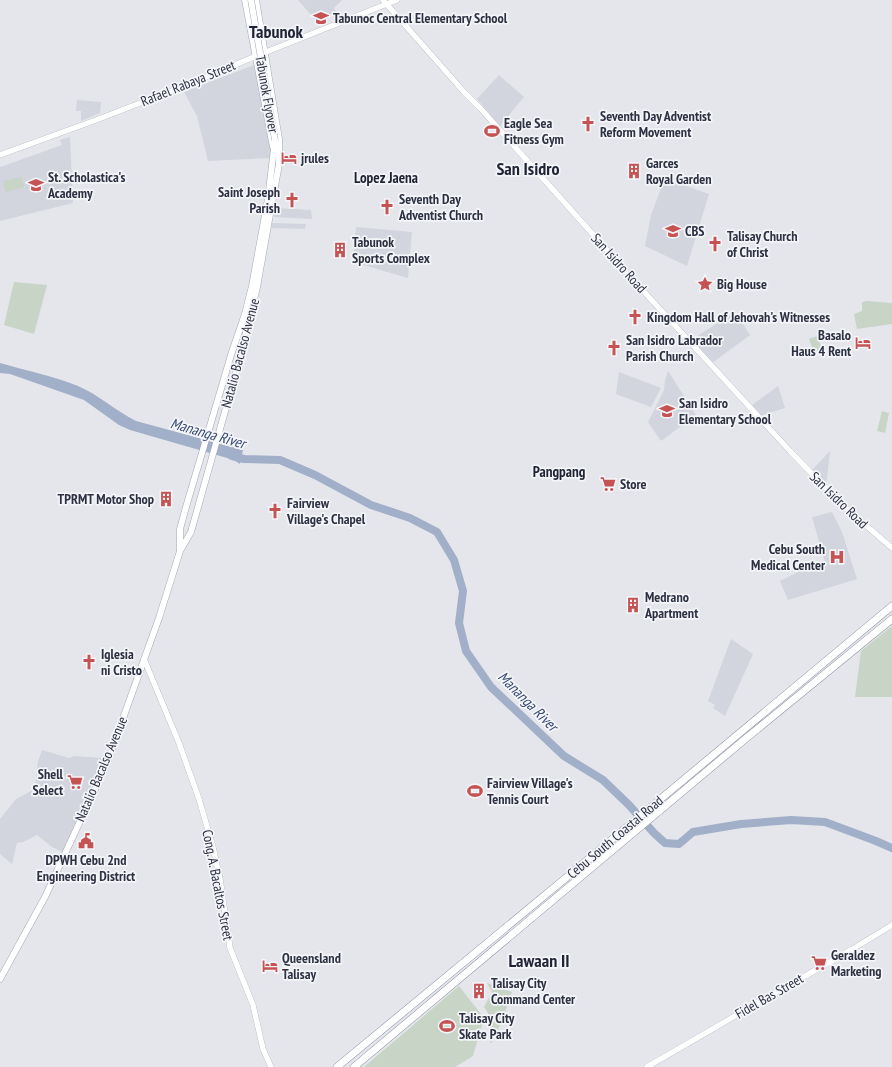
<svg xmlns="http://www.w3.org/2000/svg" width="892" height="1067" font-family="'PT Sans Narrow',sans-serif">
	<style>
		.built { fill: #d2d5dd }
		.green { fill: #c7d4c6 }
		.water { fill: #a2afc8 }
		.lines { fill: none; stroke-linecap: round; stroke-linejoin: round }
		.river { stroke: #a2afc8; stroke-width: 8 }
		.secondary-casing { stroke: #a9acb5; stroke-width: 6 }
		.primary-casing { stroke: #a4a9b6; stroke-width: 7 }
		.highway-casing { stroke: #8c91a1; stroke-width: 8 }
		.secondary { stroke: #fff; stroke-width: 5.5 }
		.primary { stroke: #fff; stroke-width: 6 }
		.highway { stroke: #fff; stroke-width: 7 }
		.primary-bridge-casing { stroke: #a4a9b6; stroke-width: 7; stroke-linecap: butt }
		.primary-bridge { stroke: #fff; stroke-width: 6 }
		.labels { text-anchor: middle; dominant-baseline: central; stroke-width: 3.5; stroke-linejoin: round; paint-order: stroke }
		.poi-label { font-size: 14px; font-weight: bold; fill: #2d3142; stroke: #f4f5f8; text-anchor: start }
		.street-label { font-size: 14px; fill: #2d3142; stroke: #f4f5f8 }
		.neighbourhood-label { font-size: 15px; font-weight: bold; fill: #1f2333; stroke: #f4f5f8 }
		.water-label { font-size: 15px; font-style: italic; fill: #394b74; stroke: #f4f5f8 }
		.district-label { font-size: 18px; font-weight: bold; fill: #1f2333; stroke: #f4f5f8 }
	</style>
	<rect width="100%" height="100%" fill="#e4e6eb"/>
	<g class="built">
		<path d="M298,0H342L334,8L336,11L320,25Z"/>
		<path d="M254,65L272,158L208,161L197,116L184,92Z"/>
		<path d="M499,75L524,97L500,126L477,99Z"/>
		<path d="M77,100L101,102L100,113L81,121V111H76Z"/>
		<path d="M70,137L73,203L0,221V167L62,145L60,140Z"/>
		<path d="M665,178L709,194L687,266L645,246L651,215Z"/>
		<path d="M276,208L311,210L312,219L274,217Z"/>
		<path d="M272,223L306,224L305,229L272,228Z"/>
		<path d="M356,227L412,232L408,278L353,262Z"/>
		<path d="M735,312L750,335L712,363L691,340Z"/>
		<path d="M668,371L696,415L661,441L648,422L664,390L665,380Z"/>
		<path d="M619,372L661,388L651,407L616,394Z"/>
		<path d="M778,386L785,408L760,416L752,405Z"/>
		<path d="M830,451L826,487L811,471Z"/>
		<path d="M832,512L842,532L857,579L788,600L780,581L796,573L825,562L812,517Z"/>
		<path d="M731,639L753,654L725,716L713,708L715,705L708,701Z"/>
		<path d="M42,750L69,758L74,756L103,758L63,852L52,847L37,835L23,842L17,843L12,864L0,854V819L16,799L35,789L38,761Z"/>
	</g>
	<g class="green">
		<path d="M21,177L24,187L6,192L3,181Z"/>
		<path d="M14,282L47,285L34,334L4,325Z"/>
		<path d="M867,301L892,303V324L857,329L854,314L862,311V302Z"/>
		<path d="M817,336L824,353L819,355L818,351L814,352L809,339Z"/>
		<path d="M882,411L889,413L885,433L877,431Z"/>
		<path d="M892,626V697H855L861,651Z"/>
		<path d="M487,983L512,992L502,1021L491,1044L489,1035L488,1013L484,1007L492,992Z"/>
		<path d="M459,986L484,1018L473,1056L455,1067H364Z"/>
	</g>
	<path class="water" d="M0,363C24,370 54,376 78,386C99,395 116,411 136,421L243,450L240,464L234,460L130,430L119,425L84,400L10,374L0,373Z"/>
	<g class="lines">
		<path class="river" d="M232,456L244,459L280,460L315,475L371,505L410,518L437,532L454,560L463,591L459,623L466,651L491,687L564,756L603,780L629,805L654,833L665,843L679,844L693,832L741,824L791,820L825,822L876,841L892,848"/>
		<defs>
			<g id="secondary">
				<path d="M383,0L464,92L481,109L647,295L790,451L840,503L892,548"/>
				<path d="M0,155L96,120L187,85L256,56L397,0"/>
				<path d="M144,659L179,743L199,799L213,847L220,879L230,948L253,1005L263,1049L271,1067"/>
				<path d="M647,1067L759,1002L851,950L892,925"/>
			</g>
			<g id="primary">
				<path d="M245,0L273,147"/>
				<path d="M180,549V529L186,507L231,355L245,314L252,286L268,199L275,140"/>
				<path d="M0,979L45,897L107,763L159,618L180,551L191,532L240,358L257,287L279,164V139L256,0"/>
			</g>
			<g id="highway">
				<path d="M337,1067L567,877L892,606"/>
				<path d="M354,1067L744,740L892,619"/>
			</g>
		</defs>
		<use href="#secondary" class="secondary-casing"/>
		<use href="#primary" class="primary-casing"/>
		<use href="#highway" class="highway-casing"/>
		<use href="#secondary" class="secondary"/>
		<use href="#primary" class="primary"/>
		<use href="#highway" class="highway"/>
		<defs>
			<path id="primary-bridge" d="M251,0L275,140"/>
		</defs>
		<use href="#primary-bridge" class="primary-bridge-casing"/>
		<use href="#primary-bridge" class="primary-bridge"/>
	</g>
	<defs>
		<symbol id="school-bare" viewBox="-9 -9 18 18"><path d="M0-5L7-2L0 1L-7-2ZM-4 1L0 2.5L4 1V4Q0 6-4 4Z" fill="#c65354" stroke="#f4f5f8" stroke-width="2.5" paint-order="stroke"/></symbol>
		<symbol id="church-bare" viewBox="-9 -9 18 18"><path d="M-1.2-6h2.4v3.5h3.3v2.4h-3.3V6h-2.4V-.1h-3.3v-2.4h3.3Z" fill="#c65354" stroke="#f4f5f8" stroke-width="2.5" paint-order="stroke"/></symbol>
		<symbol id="stadium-bare" viewBox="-9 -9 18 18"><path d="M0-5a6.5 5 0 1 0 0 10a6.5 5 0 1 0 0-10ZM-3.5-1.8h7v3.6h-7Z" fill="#c65354" stroke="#f4f5f8" stroke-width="2.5" paint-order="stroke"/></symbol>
		<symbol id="hotel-bare" viewBox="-9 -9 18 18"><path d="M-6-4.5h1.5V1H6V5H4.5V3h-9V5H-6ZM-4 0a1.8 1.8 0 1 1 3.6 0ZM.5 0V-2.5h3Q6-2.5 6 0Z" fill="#c65354" stroke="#f4f5f8" stroke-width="2.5" paint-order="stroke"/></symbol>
		<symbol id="building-bare" viewBox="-9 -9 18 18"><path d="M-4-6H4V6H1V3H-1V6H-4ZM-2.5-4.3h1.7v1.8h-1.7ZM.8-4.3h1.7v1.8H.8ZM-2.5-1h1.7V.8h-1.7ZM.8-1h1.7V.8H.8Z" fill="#c65354" stroke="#f4f5f8" stroke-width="2.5" paint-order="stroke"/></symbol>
		<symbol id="sight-bare" viewBox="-9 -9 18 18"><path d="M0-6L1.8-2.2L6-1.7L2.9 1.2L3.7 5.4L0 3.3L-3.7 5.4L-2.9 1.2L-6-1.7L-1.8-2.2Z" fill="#c65354" stroke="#f4f5f8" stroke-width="2.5" paint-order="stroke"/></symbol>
		<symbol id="supermarket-bare" viewBox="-9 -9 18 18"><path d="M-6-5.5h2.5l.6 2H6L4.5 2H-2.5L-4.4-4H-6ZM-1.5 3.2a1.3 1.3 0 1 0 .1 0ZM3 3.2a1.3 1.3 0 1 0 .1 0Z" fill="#c65354" stroke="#f4f5f8" stroke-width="2.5" paint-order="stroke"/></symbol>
		<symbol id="hospital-bare" viewBox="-9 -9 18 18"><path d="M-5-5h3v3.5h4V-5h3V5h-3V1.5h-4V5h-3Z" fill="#c65354" stroke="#f4f5f8" stroke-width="2.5" paint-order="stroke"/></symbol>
		<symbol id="civic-bare" viewBox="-9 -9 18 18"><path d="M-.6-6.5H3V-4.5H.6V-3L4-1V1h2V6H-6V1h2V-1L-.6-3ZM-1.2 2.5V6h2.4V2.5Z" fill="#c65354" stroke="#f4f5f8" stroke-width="2.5" paint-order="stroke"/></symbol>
	</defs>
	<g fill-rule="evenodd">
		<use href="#school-bare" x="310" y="7" width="22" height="22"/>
		<use href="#church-bare" x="577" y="113" width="22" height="22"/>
		<use href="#stadium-bare" x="481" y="120" width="22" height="22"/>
		<use href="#hotel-bare" x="278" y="147" width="22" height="22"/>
		<use href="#building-bare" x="623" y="160" width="22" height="22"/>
		<use href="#school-bare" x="25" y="174" width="22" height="22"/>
		<use href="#church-bare" x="281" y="189" width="22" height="22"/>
		<use href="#church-bare" x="376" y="196" width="22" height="22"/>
		<use href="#school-bare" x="662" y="220" width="22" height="22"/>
		<use href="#church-bare" x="704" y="233" width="22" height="22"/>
		<use href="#building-bare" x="329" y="239" width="22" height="22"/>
		<use href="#sight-bare" x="694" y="273" width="22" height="22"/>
		<use href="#church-bare" x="624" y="306" width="22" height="22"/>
		<use href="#hotel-bare" x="852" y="332" width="22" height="22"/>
		<use href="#church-bare" x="603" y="337" width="22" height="22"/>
		<use href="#school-bare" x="656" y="400" width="22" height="22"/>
		<use href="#supermarket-bare" x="597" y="473" width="22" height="22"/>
		<use href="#building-bare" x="155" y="488" width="22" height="22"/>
		<use href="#church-bare" x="264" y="500" width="22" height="22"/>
		<use href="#hospital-bare" x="826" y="546" width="22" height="22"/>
		<use href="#building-bare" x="622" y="594" width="22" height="22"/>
		<use href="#church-bare" x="78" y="651" width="22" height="22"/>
		<use href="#supermarket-bare" x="64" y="771" width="22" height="22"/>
		<use href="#stadium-bare" x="464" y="780" width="22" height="22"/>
		<use href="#civic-bare" x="75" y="830" width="22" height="22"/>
		<use href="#supermarket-bare" x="808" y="952" width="22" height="22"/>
		<use href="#hotel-bare" x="259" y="955" width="22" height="22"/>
		<use href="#building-bare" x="468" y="980" width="22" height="22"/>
		<use href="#stadium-bare" x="436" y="1015" width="22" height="22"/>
	</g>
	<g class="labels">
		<g class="poi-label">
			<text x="333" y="18">Tabunoc Central Elementary School</text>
			<text x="600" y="116">Seventh Day Adventist<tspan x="600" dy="16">Reform Movement</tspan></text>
			<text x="504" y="123">Eagle Sea<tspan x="504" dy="16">Fitness Gym</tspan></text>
			<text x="301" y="158">jrules</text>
			<text x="646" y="163">Garces<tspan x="646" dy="16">Royal Garden</tspan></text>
			<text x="48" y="177">St. Scholastica's<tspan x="48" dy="16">Academy</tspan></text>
			<text x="280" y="192" text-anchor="end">Saint Joseph<tspan x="280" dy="16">Parish</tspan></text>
			<text x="399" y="199">Seventh Day<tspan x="399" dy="16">Adventist Church</tspan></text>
			<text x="685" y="231">CBS</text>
			<text x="727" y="236">Talisay Church<tspan x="727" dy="16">of Christ</tspan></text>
			<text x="352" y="242">Tabunok<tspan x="352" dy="16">Sports Complex</tspan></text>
			<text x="717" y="284">Big House</text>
			<text x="647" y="317">Kingdom Hall of Jehovah's Witnesses</text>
			<text x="851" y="335" text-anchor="end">Basalo<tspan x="851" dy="16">Haus 4 Rent</tspan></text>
			<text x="626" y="340">San Isidro Labrador<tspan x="626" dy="16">Parish Church</tspan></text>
			<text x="679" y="403">San Isidro<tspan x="679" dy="16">Elementary School</tspan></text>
			<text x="620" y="484">Store</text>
			<text x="154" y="499" text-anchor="end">TPRMT Motor Shop</text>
			<text x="287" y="503">Fairview<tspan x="287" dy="16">Village's Chapel</tspan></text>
			<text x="825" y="549" text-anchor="end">Cebu South<tspan x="825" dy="16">Medical Center</tspan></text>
			<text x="645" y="597">Medrano<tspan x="645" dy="16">Apartment</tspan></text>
			<text x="101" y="654">Iglesia<tspan x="101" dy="16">ni Cristo</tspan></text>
			<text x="63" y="774" text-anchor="end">Shell<tspan x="63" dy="16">Select</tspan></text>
			<text x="487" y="783">Fairview Village's<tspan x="487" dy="16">Tennis Court</tspan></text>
			<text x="86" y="860" text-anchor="middle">DPWH Cebu 2nd<tspan x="86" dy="16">Engineering District</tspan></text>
			<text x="831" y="955">Geraldez<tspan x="831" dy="16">Marketing</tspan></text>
			<text x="282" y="958">Queensland<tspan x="282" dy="16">Talisay</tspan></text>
			<text x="491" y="983">Talisay City<tspan x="491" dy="16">Command Center</tspan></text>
			<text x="459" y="1018">Talisay City<tspan x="459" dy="16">Skate Park</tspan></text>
		</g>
		<g class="street-label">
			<text transform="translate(188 83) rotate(-22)">Rafael Rabaya Street</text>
			<text transform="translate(267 94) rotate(80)">Tabunok Flyover</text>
			<text transform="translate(619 263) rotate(48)">San Isidro Road</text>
			<text transform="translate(240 353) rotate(-75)">Natalio Bacalso Avenue</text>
			<text transform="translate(839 500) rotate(44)">San Isidro Road</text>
			<text transform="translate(101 769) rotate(-67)">Natalio Bacalso Avenue</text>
			<text transform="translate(615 837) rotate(-40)">Cebu South Coastal Road</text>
			<text transform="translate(218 885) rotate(79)">Cong. A. Bacaltos Street</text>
			<text transform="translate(769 996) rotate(-30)">Fidel Bas Street</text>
		</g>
		<g class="neighbourhood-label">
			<text x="386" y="177">Lopez Jaena</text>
			<text x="559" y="471">Pangpang</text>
		</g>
		<g class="water-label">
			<text transform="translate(208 433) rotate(16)">Mananga River</text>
			<text transform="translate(528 701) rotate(45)">Mananga River</text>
		</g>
		<g class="district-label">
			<text x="276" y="31">Tabunok</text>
			<text x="528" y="168">San Isidro</text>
			<text x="539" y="960">Lawaan II</text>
		</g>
	</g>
</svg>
